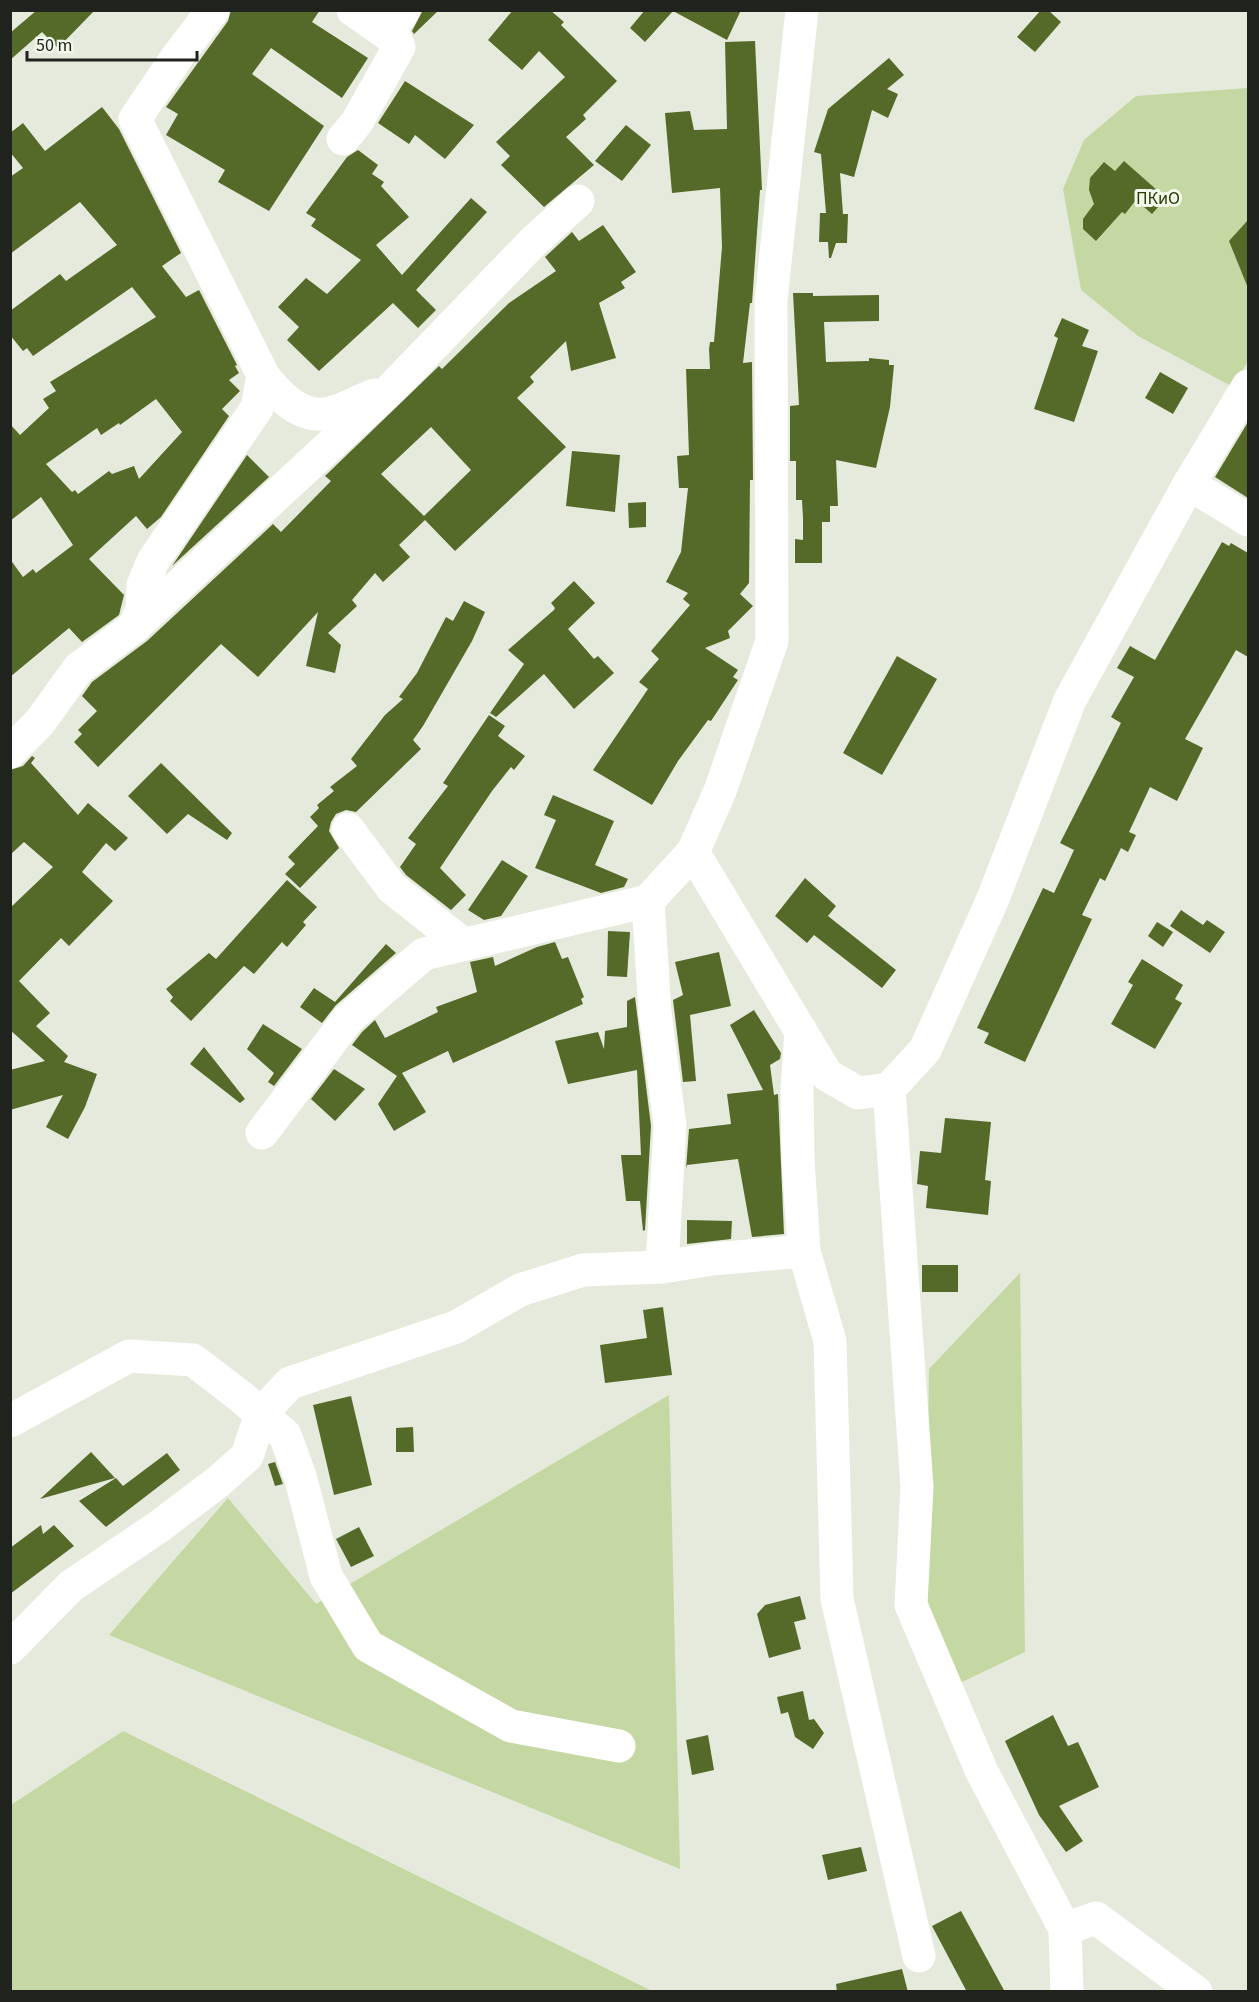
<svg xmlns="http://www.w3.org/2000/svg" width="1259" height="2002" font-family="'Source Sans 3',sans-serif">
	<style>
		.green { fill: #c5d8a3 }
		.building { fill: #556a28; fill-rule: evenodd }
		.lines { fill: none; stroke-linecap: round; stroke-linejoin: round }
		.minor { stroke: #fff; stroke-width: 33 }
		.labels { text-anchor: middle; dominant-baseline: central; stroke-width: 6; stroke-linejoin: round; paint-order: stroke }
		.park-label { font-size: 18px; fill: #2c3a06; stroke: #f2f8ea }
	</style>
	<rect width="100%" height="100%" fill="#e5eadd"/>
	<g class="green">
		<path d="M1248,88V361L1233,387L1138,336L1081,290L1063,189L1084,140L1136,96Z"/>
		<path d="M1020,1273L1025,1652L958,1684L926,1611L929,1369Z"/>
		<path d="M669,1395L680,1869L109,1635L228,1498L316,1604Z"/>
		<path d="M123,1731L652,1991H11V1805Z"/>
	</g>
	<g class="building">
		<path d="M37,10H95L58,48L42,32L10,60V33Z"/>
		<path d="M231,10H320L312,22L368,58L342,98L271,48L252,74L324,126L269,211L218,182L225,170L166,135L178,114L166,107L228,21Z"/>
		<path d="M423,10H439L414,34L412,31Z"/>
		<path d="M513,10H550L564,22L561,25L617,81L583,115L586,119L566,137L594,165L544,207L501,165L510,156L496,142L565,77L539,51L522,70L488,40Z"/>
		<path d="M645,10H741L727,40L673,11L645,42L630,28Z"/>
		<path d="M1041,10H1048L1061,22L1035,52L1017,37Z"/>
		<path d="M755,41L762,190H760L752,303H750L743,363L752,362L753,480H750L749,583L740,594L753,606L728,631L730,638L705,648L738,670L733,677L738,680L711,721L708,720L678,761L652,805L593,770L648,689L639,682L659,659L651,651L690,605L683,599L688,593L666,582L681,552L688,488H679L677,456L689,455L686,369H710L709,349L710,342H714L722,247L720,188L672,193L665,113L690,111L694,130L727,129L725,42Z"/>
		<path d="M889,58L904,75L887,89L898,94L888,118L872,110L854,177L840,173L843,214H848L847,243H836L831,258H829L828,242H819L820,213H826L821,154L814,152L828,109Z"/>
		<path d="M405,81L474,125L445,159L415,135L409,144L378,123Z"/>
		<path d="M102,107L119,129L181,253L162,266L186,297L199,290L237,365L235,366L239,373L229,380L240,391L222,409L229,416L161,517L147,529L136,516L89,559L124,595L119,615L82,642L69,628L10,677V559L23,577L33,569L36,573L73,545L41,497L10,521V424L20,435L49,408L43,399L56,391L50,382L156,317L132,287L33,356L27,348L23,351L10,335V311L60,274L66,281L117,245L80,202L10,254V177L23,168L10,152V133L23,123L45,151ZM156,399L182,432L139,479L134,466L112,474L109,471L78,494L75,490L72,492L46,464L97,428L101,435L119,423L120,425Z"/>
		<path d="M626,125L651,145L622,181L595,161Z"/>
		<path d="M358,150L378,165L372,174L384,182L381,186L409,217L376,245L402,275L471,198L487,212L416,290L436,310L418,328L393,303L319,371L287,340L299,327L278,307L306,278L327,294L361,260L311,226L316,219L306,213L347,157Z"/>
		<path d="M1124,161L1166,198L1152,214L1136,200L1125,214L1122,212L1096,241L1083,229V219L1094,204L1089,190L1090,178L1104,162L1115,171Z"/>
		<path d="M1248,220V288L1229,241Z"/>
		<path d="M603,225L636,272L621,282L625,288L599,303L616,358L571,371L566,341L530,377L534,382L517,398L566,447L455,551L425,520L399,545L410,557L383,582L375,573L352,600L357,606L328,633L341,645L335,673L306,666L318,612L258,677L221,644L98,767L74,742L82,734L78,730L97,711L82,696L92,682L147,641L273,524L281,532L331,481L325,476L439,366L442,369L509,303L556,271L545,257L572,232L579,241ZM431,427L471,470L424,516L381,474Z"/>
		<path d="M793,293H813V296L879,295V321L824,322L826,362L869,361V358L889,360V365H894L890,407L876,468L836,460L838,506H830V522H822V563H795V539L803,540V518L802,500H796V461H790V406L799,405Z"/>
		<path d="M1062,318L1089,330L1082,346L1098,351L1074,422L1034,409L1058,338L1054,336Z"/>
		<path d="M1160,372L1188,388L1173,414L1145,398Z"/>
		<path d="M1248,422V498L1215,477Z"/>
		<path d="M572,451L620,455L615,512L566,506Z"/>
		<path d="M247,455L269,477L172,566Z"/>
		<path d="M646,502V527L629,528L628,503Z"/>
		<path d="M1222,542L1229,546L1231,543L1248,553V657L1236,650L1185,739L1203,748L1177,801L1150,787L1129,832L1136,835L1128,852L1121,848L1105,881L1100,878L1082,915L1092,919L1025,1062L984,1043L989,1033L977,1028L1043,888L1054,893L1074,850L1060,843L1121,723L1111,717L1134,677L1117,668L1130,646L1155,660Z"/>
		<path d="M574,581L595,603L568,629L594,659L598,656L614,673L574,709L544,674L496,717L490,713L524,664L508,650L554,610L555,608L551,603Z"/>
		<path d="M464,601L485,612L472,641L423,726L413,740L421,749L356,812L346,810L336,814L331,822L329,831L339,848L300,888L285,874L295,864L288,857L318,826L310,817L319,808L317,805L334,791L330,787L357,766L351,759L385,715L403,699L399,697L417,673L446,617L453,621Z"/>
		<path d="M897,656L937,679L882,775L843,753Z"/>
		<path d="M489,715L505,726L498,736L525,756L514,770L511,767L492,791L440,868L466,895L451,910L406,875L400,867L416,844L408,838L448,786L443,783Z"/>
		<path d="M32,756L35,758L31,763L78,815L88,803L128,838L115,851L106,843L82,872L113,901L69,946L61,938L19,981L50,1013L36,1026L68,1056L64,1062L97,1074L85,1107L68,1139L46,1127L63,1095L10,1110V1070L45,1061L10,1030V908L53,867L24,842L10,855V770L23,766Z"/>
		<path d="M161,763L232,833L227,840L188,814L167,834L128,796Z"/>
		<path d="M553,795L614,821L595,865L628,879L624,887L601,893L535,868L556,820L544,815Z"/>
		<path d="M502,860L528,876L501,916L484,920L468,910Z"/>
		<path d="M805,878L836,906L828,916L896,970L882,988L814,935L807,943L775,916Z"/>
		<path d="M287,880L317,907L303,922L306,925L287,947L282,942L254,974L244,966L191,1021L170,1001L173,997L166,989L209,953L216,959Z"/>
		<path d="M1181,910L1203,925L1207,920L1225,932L1210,953L1170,926Z"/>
		<path d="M1157,922L1173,932L1163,947L1148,936Z"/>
		<path d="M608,931L630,932L627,977L607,976Z"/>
		<path d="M555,942L562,959L568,957L584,997L581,999L583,1004L453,1063L448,1051L402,1073L426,1112L394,1131L378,1104L397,1076L352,1045L362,1032L375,1020L385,1038L438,1012L436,1007L477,992L470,962L493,957L495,966L537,947Z"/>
		<path d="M386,944L396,953L336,1005L322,1023L300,1007L314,988L335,1002Z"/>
		<path d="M719,952L731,1006L690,1015L696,1081L683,1082L673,1000L683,995L675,962Z"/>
		<path d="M1142,959L1183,985L1175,999L1182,1003L1155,1049L1111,1024L1133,985L1128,982Z"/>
		<path d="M635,997L651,1126L645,1230L643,1231L640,1201H626L621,1155H641L637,1070L568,1084L555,1041L598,1032L604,1049L605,1031L627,1027V1001Z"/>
		<path d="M754,1010L781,1053L780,1059L770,1065L774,1095L778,1094L784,1234L752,1237L738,1159L687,1165L686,1169L689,1129L731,1124L727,1094L763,1090L730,1025Z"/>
		<path d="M263,1024L302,1049L274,1086L268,1082L274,1073L247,1049Z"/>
		<path d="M204,1047L245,1099L240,1103L190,1064Z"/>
		<path d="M334,1069L365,1089L335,1121L311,1099Z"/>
		<path d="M945,1118L991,1122L985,1180L991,1181L988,1215L926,1208L928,1186L917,1184L920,1151L941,1153Z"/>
		<path d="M687,1220L732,1221L731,1239L687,1244Z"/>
		<rect x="922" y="1265" width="36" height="27"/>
		<path d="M663,1307L672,1375L605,1383L600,1345L647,1338L643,1310Z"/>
		<path d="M351,1396L372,1485L334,1495L313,1405Z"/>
		<path d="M413,1427L414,1452H396V1428Z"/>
		<path d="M91,1452L115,1478L40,1499Z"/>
		<path d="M167,1453L180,1470L106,1527L79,1501L116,1478L123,1486Z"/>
		<path d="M275,1462L283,1484L275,1486L268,1464Z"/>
		<path d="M41,1525L43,1534L54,1525L74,1546L10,1594V1548Z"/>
		<path d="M359,1527L374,1556L351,1567L336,1539Z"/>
		<path d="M800,1596L806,1619L794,1622L801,1649L769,1658L757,1614L765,1605Z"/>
		<path d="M803,1691L809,1720L814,1719L824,1733L813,1749L795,1737L788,1712L781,1714L777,1697Z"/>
		<path d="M1053,1715L1068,1746L1078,1742L1099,1787L1059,1806L1083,1841L1066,1852L1039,1815L1005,1741Z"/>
		<path d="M708,1735L714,1770L692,1775L686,1740Z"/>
		<path d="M861,1847L867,1871L828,1880L822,1855Z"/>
		<path d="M961,1911L1005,1992H967L932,1926Z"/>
		<path d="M902,1969L908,1992H837L836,1984Z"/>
	</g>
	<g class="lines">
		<g class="minor">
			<path d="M802,10L771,300L772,641L720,791L693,852L827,1075L858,1093L889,1089L925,1050L992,901L1070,700L1189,484L1248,386"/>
			<path d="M388,34L404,10"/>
			<path d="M343,139L357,122L399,47L396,40L353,10"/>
			<path d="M263,375C277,394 298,417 325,414C341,412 360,400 375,395"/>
			<path d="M1189,484L1248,520"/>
			<path d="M134,627L142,609L143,585L153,561L257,408L263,375L135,119L177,57L213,10"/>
			<path d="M10,752L40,722L78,669L134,627L391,389L533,242L578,201"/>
			<path d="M348,829L392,888L463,944"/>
			<path d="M648,901L655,1013L670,1125L662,1267"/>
			<path d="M801,1031L797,1087L798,1159L804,1251L830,1341L837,1599L919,1956"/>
			<path d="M889,1089L917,1487L911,1605L982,1772L1065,1929L1096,1918L1196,1992"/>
			<path d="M262,1133L348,1019L424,954L648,901L693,852"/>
			<path d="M10,1421L129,1356L193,1360L240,1396L285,1435L300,1476L326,1576L368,1646L511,1726L619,1746"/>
			<path d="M10,1648L71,1586L161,1525L219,1481L247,1456L261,1414L290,1383L456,1327L520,1290L583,1270L662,1267L713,1259L804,1251"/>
			<path d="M1065,1929L1067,1992"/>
		</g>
	</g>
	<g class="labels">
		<g class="park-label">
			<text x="1158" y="198">ПКиО</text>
		</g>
	</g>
	<rect width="1259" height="2002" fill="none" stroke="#20221d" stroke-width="24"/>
	<path d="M27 51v9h170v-9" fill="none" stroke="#20221d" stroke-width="3"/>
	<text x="36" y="51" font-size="18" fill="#20221d" stroke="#f2f8ea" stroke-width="4.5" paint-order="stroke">50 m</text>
</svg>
